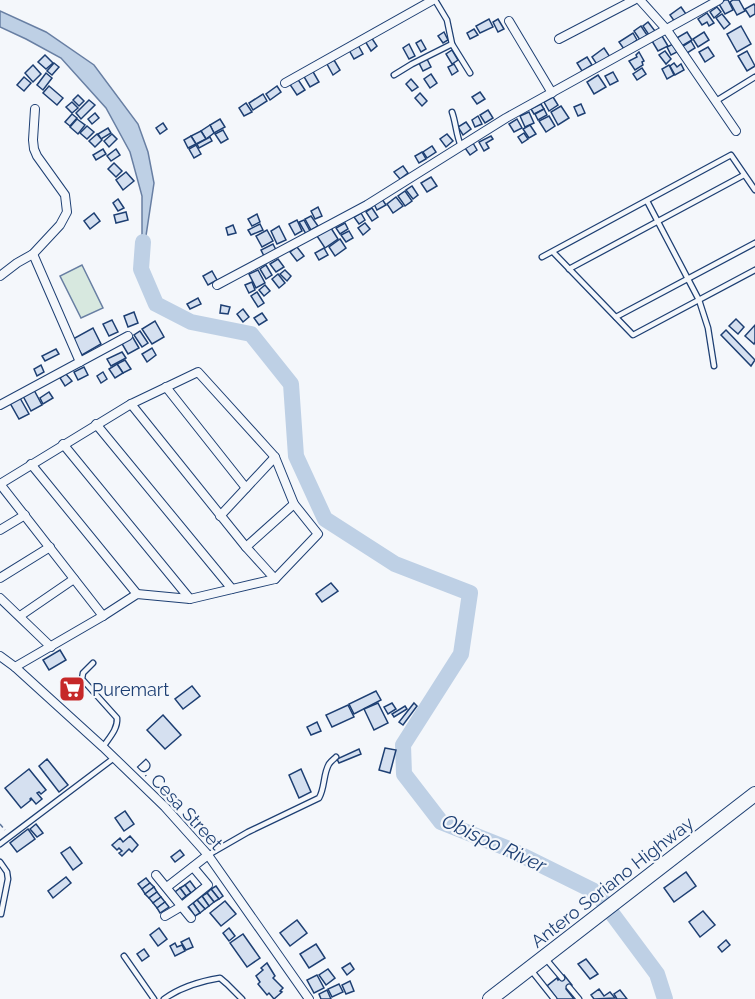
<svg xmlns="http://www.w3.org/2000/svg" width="755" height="999" font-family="Raleway,sans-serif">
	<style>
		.green { fill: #d7e8df; stroke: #687fa3; stroke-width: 1.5 }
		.water { fill: #bed0e5; stroke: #687fa3; stroke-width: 1.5 }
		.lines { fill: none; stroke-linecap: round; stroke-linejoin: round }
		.river { stroke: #bed0e5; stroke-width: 16 }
		.building { fill: #d5e0f0; stroke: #1d3f73; stroke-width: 1.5 }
		.lane-casing { stroke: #1d3f73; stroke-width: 7 }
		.street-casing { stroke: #1d3f73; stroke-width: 10 }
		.primary-casing { stroke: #1d3f73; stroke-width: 16 }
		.path { stroke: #5e769c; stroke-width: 1.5; stroke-dasharray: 4.5 3; stroke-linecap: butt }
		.lane { stroke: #f4f7fb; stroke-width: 4.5 }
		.street { stroke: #f4f7fb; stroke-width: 8 }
		.primary { stroke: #f4f7fb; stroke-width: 14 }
		.labels { text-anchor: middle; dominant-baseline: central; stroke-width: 4.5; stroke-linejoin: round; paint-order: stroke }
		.poi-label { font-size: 18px; fill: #1d3f73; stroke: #f4f7fb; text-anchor: start }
		.street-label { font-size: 18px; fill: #1d3f73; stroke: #f4f7fb }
		.water-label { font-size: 20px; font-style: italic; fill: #1d3f73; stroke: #f4f7fb }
	</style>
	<rect width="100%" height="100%" fill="#f4f7fb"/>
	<path class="green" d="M82,265L103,308L81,318L60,276Z"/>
	<path class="water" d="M0,11L46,32L94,65L138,124L148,152L154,183L142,262V196L130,152L106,108L61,58L26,39L0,27Z"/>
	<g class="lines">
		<path class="river" d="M143,242L141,269L156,304L191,322L251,334L291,384L296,456L325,519L395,564L470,593L461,654L403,745L404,774L441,822L509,849L596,892L657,974L665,999"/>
	</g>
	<g class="building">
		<path d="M725,0H728L733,10L725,14L719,4Z"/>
		<path d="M733,0H739L745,11L737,15L730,2Z"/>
		<path d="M754,4L755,6V14L750,17L745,9Z"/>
		<path d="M681,7L686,14L675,22L670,15Z"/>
		<path d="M717,7L721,12L714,18L710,12Z"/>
		<path d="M707,13L714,23L709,26L707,22L702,25L698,19Z"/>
		<path d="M722,14L730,24L724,29L716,18Z"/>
		<path d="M489,19L493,27L480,33L476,26Z"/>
		<path d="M498,19L504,29L498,32L493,22Z"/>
		<path d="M648,22L655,31L649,35L643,26Z"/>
		<path d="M641,26L647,35L640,40L634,31Z"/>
		<path d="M741,26L751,44L737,52L727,34Z"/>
		<path d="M474,29L478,35L470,39L467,33Z"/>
		<path d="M444,32L448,40L443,43L438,36Z"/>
		<path d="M687,32L692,40L680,47L675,39Z"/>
		<path d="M704,32L709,40L698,47L693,39Z"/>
		<path d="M633,33L637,40L624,49L619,42Z"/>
		<path d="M662,36L668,46L658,51L652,41Z"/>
		<path d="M371,37L377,46L371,51L365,41Z"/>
		<path d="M421,40L426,49L421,52L416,43Z"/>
		<path d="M691,41L695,48L684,55L680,48Z"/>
		<path d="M409,44L415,56L409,59L403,48Z"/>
		<path d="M673,44L677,52L671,55L667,47Z"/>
		<path d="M358,45L363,54L354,59L349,50Z"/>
		<path d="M708,47L714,56L705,62L699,52Z"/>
		<path d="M604,48L610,57L598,66L592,57Z"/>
		<path d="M452,50L458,60L452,64L446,54Z"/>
		<path d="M665,51L671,59L666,64L659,55Z"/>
		<path d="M747,51L755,66L747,71L738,56Z"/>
		<path d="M639,52L644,61L642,62L643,65L635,70L629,61L637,57L636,55Z"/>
		<path d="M45,55L53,63L46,69L38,62Z"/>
		<path d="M587,57L592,65L582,71L577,63Z"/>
		<path d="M427,59L431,67L423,71L419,63Z"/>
		<path d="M334,60L340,70L333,75L327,64Z"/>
		<path d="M54,63L59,67L52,75L47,71Z"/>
		<path d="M674,63L677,67L681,64L684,70L675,75L670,66Z"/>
		<path d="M454,64L458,71L452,75L448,67Z"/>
		<path d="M33,65L41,74L33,82L25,73Z"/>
		<path d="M669,65L674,75L667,79L662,69Z"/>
		<path d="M642,68L646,74L637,80L633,74Z"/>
		<path d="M312,70L319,82L310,87L303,75Z"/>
		<path d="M613,72L618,81L610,85L605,76Z"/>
		<path d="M46,73L52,78L43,90L37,85Z"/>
		<path d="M431,74L437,83L430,88L424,79Z"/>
		<path d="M598,75L606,87L594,94L587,82Z"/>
		<path d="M24,77L31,83L24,91L17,85Z"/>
		<path d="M297,78L305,90L297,95L289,83Z"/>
		<path d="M411,79L418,87L412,91L406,84Z"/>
		<path d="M49,86L63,98L57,105L43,93Z"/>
		<path d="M277,86L281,92L270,100L266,94Z"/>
		<path d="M480,92L485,99L477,104L472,97Z"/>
		<path d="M420,93L427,101L422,106L415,98Z"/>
		<path d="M263,94L267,101L253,110L249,103Z"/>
		<path d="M78,95L84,101L79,106L73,100Z"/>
		<path d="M553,97L558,105L549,111L544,102Z"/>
		<path d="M89,100L95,105L81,119L76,113Z"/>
		<path d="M72,102L78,108L72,113L66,107Z"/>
		<path d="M246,103L252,112L244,116L239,108Z"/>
		<path d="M541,104L544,109L534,114L531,109Z"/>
		<path d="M581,104L585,113L578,116L574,107Z"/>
		<path d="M561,106L569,118L558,125L551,112Z"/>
		<path d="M544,109L547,115L538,120L535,114Z"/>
		<path d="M488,110L493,118L485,123L480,115Z"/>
		<path d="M529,112L534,123L525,127L520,116Z"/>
		<path d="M95,113L99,118L92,124L88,119Z"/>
		<path d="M72,114L77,118L70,126L65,122Z"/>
		<path d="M478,116L482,124L475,127L472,120Z"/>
		<path d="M549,116L555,126L546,132L539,121Z"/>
		<path d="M77,119L85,125L78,134L70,127Z"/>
		<path d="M220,119L225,127L214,133L210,125Z"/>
		<path d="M517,119L522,128L514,132L509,124Z"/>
		<path d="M466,122L471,129L463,135L458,127Z"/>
		<path d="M163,123L167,129L160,134L156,128Z"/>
		<path d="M210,125L214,133L206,139L201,131Z"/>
		<path d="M530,125L536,134L529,138L523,129Z"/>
		<path d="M87,126L94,132L87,139L80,133Z"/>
		<path d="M108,128L111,133L101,139L98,134Z"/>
		<path d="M223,130L228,139L221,143L215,134Z"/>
		<path d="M201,131L206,139L196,144L191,136Z"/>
		<path d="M524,133L528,139L522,143L518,137Z"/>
		<path d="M97,134L102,140L95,147L89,141Z"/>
		<path d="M112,134L117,139L109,147L104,141Z"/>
		<path d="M447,134L453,141L446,147L440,139Z"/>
		<path d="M191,136L196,144L188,148L184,140Z"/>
		<path d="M491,136L493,139L486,143L489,148L484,151L479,142Z"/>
		<path d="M210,137L212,141L199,148L197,144Z"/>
		<path d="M473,143L477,150L470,155L465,148Z"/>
		<path d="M196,145L201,154L194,158L189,149Z"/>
		<path d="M432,146L436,152L427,158L423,152Z"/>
		<path d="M103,149L106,154L96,160L93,155Z"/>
		<path d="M116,149L120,155L111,161L107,156Z"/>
		<path d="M422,152L426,159L419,163L415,156Z"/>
		<path d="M114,163L122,171L116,177L108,169Z"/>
		<path d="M403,166L408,173L400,179L394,172Z"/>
		<path d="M126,172L134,181L123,190L116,180Z"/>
		<path d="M431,177L437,186L427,192L421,183Z"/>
		<path d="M412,186L418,195L413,199L406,190Z"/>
		<path d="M405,191L412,201L405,206L398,196Z"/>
		<path d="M396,197L403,206L393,213L387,204Z"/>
		<path d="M118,199L124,208L118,211L113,203Z"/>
		<path d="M382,199L386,205L377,210L374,204Z"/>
		<path d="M318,207L322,216L315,219L311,211Z"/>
		<path d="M372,208L378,217L372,221L366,212Z"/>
		<path d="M126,212L128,220L116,223L114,215Z"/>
		<path d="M94,213L100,221L90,229L84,221Z"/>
		<path d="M361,213L365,220L359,224L354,217Z"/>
		<path d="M257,214L260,222L252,226L248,219Z"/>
		<path d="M311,216L318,226L311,230L305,219Z"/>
		<path d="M297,220L302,231L295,235L289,224Z"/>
		<path d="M304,220L310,231L306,234L299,222Z"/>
		<path d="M345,223L348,229L340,234L336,228Z"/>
		<path d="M365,223L370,229L363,235L358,228Z"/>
		<path d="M260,224L263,230L251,235L248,230Z"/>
		<path d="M233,225L236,233L228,235L226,228Z"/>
		<path d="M279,226L286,240L277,244L271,231Z"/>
		<path d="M331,228L338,239L325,248L317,236Z"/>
		<path d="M267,230L273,241L262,247L256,236Z"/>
		<path d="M349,231L353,238L346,242L341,235Z"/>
		<path d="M340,239L346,248L335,256L329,247Z"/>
		<path d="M273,244L276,250L264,256L261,250Z"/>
		<path d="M297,247L304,256L297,261L290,252Z"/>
		<path d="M324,248L328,255L319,260L315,253Z"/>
		<path d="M278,259L284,267L276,272L270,264Z"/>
		<path d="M266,265L272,275L266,279L260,269Z"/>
		<path d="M258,270L265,283L256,288L249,274Z"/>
		<path d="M285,270L291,276L287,281L280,274Z"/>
		<path d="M212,271L217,280L208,285L203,276Z"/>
		<path d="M278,274L285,283L279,288L272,279Z"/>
		<path d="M252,282L255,290L249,293L245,285Z"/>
		<path d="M265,285L270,291L264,296L259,290Z"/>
		<path d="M257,292L264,303L258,307L251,296Z"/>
		<path d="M198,298L201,304L190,309L187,304Z"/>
		<path d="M221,305L230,307L228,314L220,313Z"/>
		<path d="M243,309L249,317L243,322L237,314Z"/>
		<path d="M134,312L138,323L128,327L124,316Z"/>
		<path d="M262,313L267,320L259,325L254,318Z"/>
		<path d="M736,319L744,327L738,334L729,326Z"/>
		<path d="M112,320L118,332L109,336L103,324Z"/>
		<path d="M155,321L164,337L152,344L142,329Z"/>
		<path d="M755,325V342L754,344L745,336Z"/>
		<path d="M93,328L101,344L82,355L73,339Z"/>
		<path d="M726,330L755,360L751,366L721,335Z"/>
		<path d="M140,331L148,343L142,347L134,335Z"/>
		<path d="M132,336L139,348L128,354L121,342Z"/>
		<path d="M152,348L156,355L147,362L142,354Z"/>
		<path d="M56,349L59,354L45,361L42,356Z"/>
		<path d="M122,352L126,358L111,366L107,359Z"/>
		<path d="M125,360L131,369L123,373L117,364Z"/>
		<path d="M117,364L123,373L115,378L109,369Z"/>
		<path d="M41,365L44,372L37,376L34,369Z"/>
		<path d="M84,367L88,375L78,380L74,372Z"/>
		<path d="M103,372L107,379L101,383L97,376Z"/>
		<path d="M66,374L72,381L65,386L60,378Z"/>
		<path d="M34,390L42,405L31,411L23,396Z"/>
		<path d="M49,392L53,398L43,404L40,398Z"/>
		<path d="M20,398L29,414L19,419L10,403Z"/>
		<path d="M331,583L338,591L322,602L316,594Z"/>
		<path d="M60,650L66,660L49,670L43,660Z"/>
		<path d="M192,686L200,696L183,709L175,699Z"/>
		<path d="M376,691L381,700L354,714L349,704Z"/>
		<path d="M378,703L388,723L374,730L364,709Z"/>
		<path d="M392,703L396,709L388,714L384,707Z"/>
		<path d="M414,703L417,706L403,725L399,722Z"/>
		<path d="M348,705L354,717L332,727L326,715Z"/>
		<path d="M405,706L407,709L394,717L392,714Z"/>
		<path d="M163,715L181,735L165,749L147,730Z"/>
		<path d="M317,722L321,731L311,735L307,727Z"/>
		<path d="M385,748L396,750L390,773L379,770Z"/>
		<path d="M359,749L361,754L339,763L337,759Z"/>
		<path d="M47,759L68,785L59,792L39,766Z"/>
		<path d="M29,769L46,790L41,794L39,792L37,793L42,799L36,804L31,798L30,799L31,800L21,808L5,788Z"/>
		<path d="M301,769L311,792L299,798L289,775Z"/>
		<path d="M125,811L134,824L124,831L115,818Z"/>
		<path d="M36,824L43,833L37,837L30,829Z"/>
		<path d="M28,829L35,839L17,852L10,843Z"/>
		<path d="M130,836L138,845L132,852L129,849L122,856L119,853L122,851L119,848L117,850L112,845L120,838L123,842Z"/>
		<path d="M70,847L82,863L73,870L61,853Z"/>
		<path d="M180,850L184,855L175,862L171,857Z"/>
		<path d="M686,872L696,886L674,902L664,888Z"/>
		<path d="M66,877L71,883L53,898L48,891Z"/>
		<path d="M146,878L150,883L142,889L138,884Z"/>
		<path d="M190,881L196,889L191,893L185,885Z"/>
		<path d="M150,883L154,887L145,894L142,889Z"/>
		<path d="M185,885L191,893L186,896L180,888Z"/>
		<path d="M216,886L223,896L219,899L211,889Z"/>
		<path d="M154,887L157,892L149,898L145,894Z"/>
		<path d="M180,888L186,896L181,900L175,892Z"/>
		<path d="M211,889L219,899L214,902L207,893Z"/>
		<path d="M157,892L161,897L153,903L149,898Z"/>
		<path d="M207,893L214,902L209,906L202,896Z"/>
		<path d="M202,896L209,906L205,909L197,900Z"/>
		<path d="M161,897L165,902L157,908L153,903Z"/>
		<path d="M197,900L205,909L200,913L193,903Z"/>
		<path d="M225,901L236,914L221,926L210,913Z"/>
		<path d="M165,902L169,907L160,913L157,908Z"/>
		<path d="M193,903L200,913L195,916L188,906Z"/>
		<path d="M703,911L715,925L700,937L689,922Z"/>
		<path d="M297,920L307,933L290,946L280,933Z"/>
		<path d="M159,928L167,939L158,946L150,935Z"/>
		<path d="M229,928L235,936L229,941L223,933Z"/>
		<path d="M243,934L260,958L247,967L230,943Z"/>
		<path d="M189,938L193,947L186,950L181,942Z"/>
		<path d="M726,940L730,945L722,952L718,947Z"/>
		<path d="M175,943L177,947L182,945L185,951L175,956L170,946Z"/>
		<path d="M316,944L325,958L309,968L300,954Z"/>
		<path d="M144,949L149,956L142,961L137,954Z"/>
		<path d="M586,959L598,974L590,979L578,964Z"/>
		<path d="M267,963L275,976L273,978L283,988L280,991L282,992L274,999L269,993L267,995L258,984L260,982L256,976L263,970L261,968Z"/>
		<path d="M350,963L354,969L347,975L342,968Z"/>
		<path d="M328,969L335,978L326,985L319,975Z"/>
		<path d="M317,975L324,988L314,993L307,980Z"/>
		<path d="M564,975L572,985L566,989L574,999H557L547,986L557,978L558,980Z"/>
		<path d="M350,981L354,991L346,994L342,985Z"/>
		<path d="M339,984L343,992L332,997L328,989Z"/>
		<path d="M599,989L604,996L610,992L615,998L594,999L591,995Z"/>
		<path d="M327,990L331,999H321L319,994Z"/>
		<path d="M620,990L627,999H617L614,994Z"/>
	</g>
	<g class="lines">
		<defs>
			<g id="lane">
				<path d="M435,0L447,20L452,44L470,73"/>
				<path d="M394,75L412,64L452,44"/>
				<path d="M716,101L755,77"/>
				<path d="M452,112C456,123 456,135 461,146"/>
				<path d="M647,201L699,300L708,328L714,366"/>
				<path d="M553,252L633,335L755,270"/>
				<path d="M542,257L731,155L755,190"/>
				<path d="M569,269L744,175"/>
				<path d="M616,317L755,243"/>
				<path d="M93,663L83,673L82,679L117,718C118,729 109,738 103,747"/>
				<path d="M0,844L114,758"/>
				<path d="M208,855L248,832L319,798C325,788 323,774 329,764C331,761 334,759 336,757"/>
				<path d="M0,862L7,872L8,879L1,914"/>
				<path d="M124,956L154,999"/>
				<path d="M546,959L562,978"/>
				<path d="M531,970L554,999"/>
				<path d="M569,987L579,999"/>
				<path d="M164,999C181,987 201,981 220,978L227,984L242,999"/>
			</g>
			<g id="street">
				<path d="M640,0L667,30L736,131"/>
				<path d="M509,21L552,93"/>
				<path d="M559,39L634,0"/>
				<path d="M285,83L433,0"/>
				<path d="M33,254L80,362"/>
				<path d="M0,276L17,263L33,254L60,225L67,212L65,195L37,156L34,149L33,140L35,109"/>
				<path d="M217,285L367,205L506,118L719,0"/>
				<path d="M166,387L246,488"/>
				<path d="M131,404L246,547"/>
				<path d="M0,405L128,336"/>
				<path d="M96,424L232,589"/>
				<path d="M63,444L190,599"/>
				<path d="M31,464L137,594"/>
				<path d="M0,530L25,515"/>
				<path d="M0,578L50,547"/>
				<path d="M275,579L246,547L294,504"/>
				<path d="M0,598L51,647"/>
				<path d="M20,616L74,579"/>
				<path d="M103,616L0,484L131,404L198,372L275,457"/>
				<path d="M0,656L15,667L103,747L165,807L208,855L309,999"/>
				<path d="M15,667L103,616L137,594L190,599L275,579L318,534L294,504L275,457L220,516"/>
				<path d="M156,875L191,918"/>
				<path d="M167,887L208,855"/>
				<path d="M165,916L182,906L208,885L193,867"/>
			</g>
			<path id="primary" d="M490,999L755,794"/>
		</defs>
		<use href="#lane" class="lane-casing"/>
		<use href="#street" class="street-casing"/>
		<use href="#primary" class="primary-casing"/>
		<path class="path" d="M0,824L5,830"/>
		<use href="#lane" class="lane"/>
		<use href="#street" class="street"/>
		<use href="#primary" class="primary"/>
	</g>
	<defs>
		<symbol id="supermarket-square" viewBox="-11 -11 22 22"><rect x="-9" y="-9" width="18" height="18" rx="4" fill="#c62828" stroke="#f4f7fb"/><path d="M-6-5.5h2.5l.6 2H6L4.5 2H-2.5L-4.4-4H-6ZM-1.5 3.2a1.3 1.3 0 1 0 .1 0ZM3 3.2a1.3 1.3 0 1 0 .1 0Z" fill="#fff"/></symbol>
	</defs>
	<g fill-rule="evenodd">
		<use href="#supermarket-square" x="57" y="674" width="30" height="30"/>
	</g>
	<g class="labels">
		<g class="poi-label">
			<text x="92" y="689">Puremart</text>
		</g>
		<g class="street-label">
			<text transform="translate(180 804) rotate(47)">D. Cesa Street</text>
			<text transform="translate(612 882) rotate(-38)">Antero Soriano Highway</text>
		</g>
		<g class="water-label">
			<text transform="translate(494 843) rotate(25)">Obispo River</text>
		</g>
	</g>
</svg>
